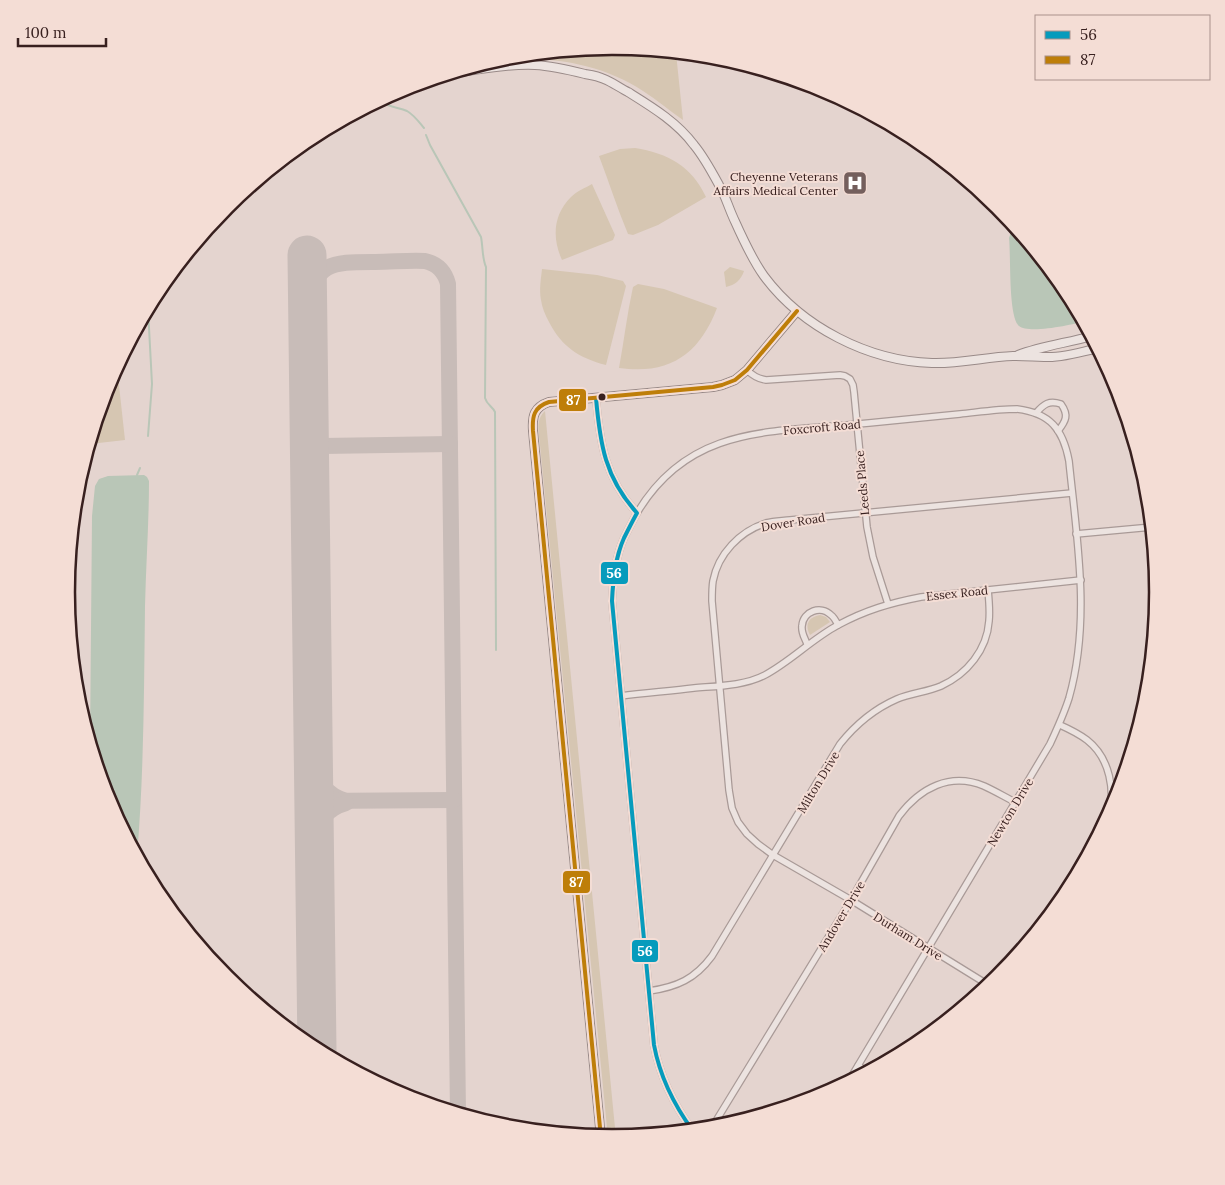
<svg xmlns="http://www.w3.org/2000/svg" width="1225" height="1185" font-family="Lora,serif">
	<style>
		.green { fill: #d6c6b2 }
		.water { fill: #b9c6b7 }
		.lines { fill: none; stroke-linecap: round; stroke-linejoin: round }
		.stream { stroke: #b9c6b7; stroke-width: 2 }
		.taxiway { stroke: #c8bcb8; stroke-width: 16 }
		.runway { stroke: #c8bcb8; stroke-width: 39 }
		.street-casing { stroke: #a99a97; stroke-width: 8 }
		.secondary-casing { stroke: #998a88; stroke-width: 10 }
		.street { stroke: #ece3e0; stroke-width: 5.5 }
		.secondary { stroke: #ece3e0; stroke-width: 8 }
		.bus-1-casing { stroke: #f4ddd5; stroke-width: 8 }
		.bus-2-casing { stroke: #f4ddd5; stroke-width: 8 }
		.bus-1 { stroke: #069bbc; stroke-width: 4 }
		.bus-2 { stroke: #be7e09; stroke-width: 4 }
		.bus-dot { fill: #38201f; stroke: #f4ddd5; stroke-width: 2 }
		.labels { text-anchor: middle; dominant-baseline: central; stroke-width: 4; stroke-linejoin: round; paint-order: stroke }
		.poi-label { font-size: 12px; fill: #38201f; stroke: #f4ddd5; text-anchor: end }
		.street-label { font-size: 12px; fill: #38201f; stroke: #f4ddd5 }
		.rim { fill: none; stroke: #38201f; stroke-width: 2.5 }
		.line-badge { stroke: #f4ddd5; stroke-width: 2 }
		.badge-label { font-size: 14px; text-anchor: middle; font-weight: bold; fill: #fff }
	</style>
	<rect width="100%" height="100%" fill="#e4d4cf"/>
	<g class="green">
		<path d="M613,46L676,53L683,120C670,111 657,100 643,91C599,62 545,55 493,61L506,57Z"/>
		<path d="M635,148C667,153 692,166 706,197L658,225L633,235L628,234C617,208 609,182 599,156L620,149Z"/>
		<path d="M592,184L615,235L613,240L562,260C552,238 553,215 571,197C577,191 585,188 592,184Z"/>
		<path d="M730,267L744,271C741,280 735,285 726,287L724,272Z"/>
		<path d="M542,269L597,275L623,281L626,286L606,365C579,358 562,347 549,322C545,315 542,307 541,300C539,289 541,279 542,269Z"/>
		<path d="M638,284L664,289L717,308C699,355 669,375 619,368C624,341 627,314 633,287Z"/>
		<path d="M117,367L125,440L90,444L108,383Z"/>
		<path d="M545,411L616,1138H608L540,445C539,433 535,420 545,411Z"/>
		<path d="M820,615L826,617L830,622L810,635C804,624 809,617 820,615Z"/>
	</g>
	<g class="water">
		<path d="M1016,227L1067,289L1084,321C1073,325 1028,334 1019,326C1008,317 1011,254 1009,238L1011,232Z"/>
		<path d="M144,475L147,477L149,481C149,522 146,564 145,606C144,689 144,773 137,856L108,801L90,742L92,516L95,486L99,479L108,476Z"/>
	</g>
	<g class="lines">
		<g class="stream">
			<path d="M381,100C388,108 398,107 407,111C414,115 419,122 424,128"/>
			<path d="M426,135L430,145L481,237C483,247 482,258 486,267L485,398C487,405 492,406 495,412L496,650"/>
			<path d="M148,436L152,384L148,309"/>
			<path d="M137,475L140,468"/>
		</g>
		<g class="taxiway">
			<path d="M308,310C313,261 333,262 375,262C392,262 409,260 425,261C438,264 445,272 448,284L458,1114"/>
			<path d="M310,466C311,456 312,450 323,446L450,444"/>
			<path d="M313,763C319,783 325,794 346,801"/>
			<path d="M314,801L454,800"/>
			<path d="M314,842C318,822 325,809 346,803"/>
		</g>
		<path class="runway" d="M307,255L317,1051"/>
		<defs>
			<g id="street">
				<path d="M747,370C753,376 758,379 766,380L840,375L845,376L850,379L853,385L854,392L867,527L873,557L888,604"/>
				<path d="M596,398C600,444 605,478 637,513C632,522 628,530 624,538C615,558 613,580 612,601L654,1045C660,1077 674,1105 693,1131"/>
				<path d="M1036,413C1044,404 1049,400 1061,404C1069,415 1066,421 1058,431"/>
				<path d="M637,513C691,422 777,433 869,423C900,420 930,417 960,414C979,412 998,409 1017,409C1050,413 1063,429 1069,461C1077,540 1091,620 1069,698C1064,714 1057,729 1050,744L847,1084"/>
				<path d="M1076,534L1152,527"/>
				<path d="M807,644C805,638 801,633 802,626C803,611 821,605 831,615C834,617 836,621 838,625C866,610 890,603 921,597L1081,580"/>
				<path d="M621,696C645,693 669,691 694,688C717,686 744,686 765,675C791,661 812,639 838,625"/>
				<path d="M1060,725C1069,729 1079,734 1087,740C1110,758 1116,791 1108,819"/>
				<path d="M1112,789L1121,788"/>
				<path d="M1066,897L1067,895"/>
				<path d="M990,986L851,900L773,855L758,844L747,834L738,822L732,808L729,790L712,601C712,594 712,587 713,581C718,554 740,531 766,523C774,521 782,521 790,520L1072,493"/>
				<path d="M649,991C677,987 695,979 712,956L840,744C856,724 874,709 897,699C911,693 927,692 941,686C967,674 987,650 989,621C990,611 989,600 988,590"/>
				<path d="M858,1066L869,1072"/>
				<path d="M711,1129L851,900L899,816C920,788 950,772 984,786C995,791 1005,797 1015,802"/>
			</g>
			<g id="secondary">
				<path d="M454,73C481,69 508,64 535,65C552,66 569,70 585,74C591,75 598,76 604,79C612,82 620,88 628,92C652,107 677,122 694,145C704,157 712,172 719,185C725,195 728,206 733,217C742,237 751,258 764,276C802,327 868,361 932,363C959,364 986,357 1013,356C1026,356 1039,357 1052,357C1068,356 1083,352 1098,348"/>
				<path d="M1018,355C1042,346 1067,343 1092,336"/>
				<path d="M601,1138L533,431C532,416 534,407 549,402L713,387L722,385L735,380L747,370L797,311"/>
			</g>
		</defs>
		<use href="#street" class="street-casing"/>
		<use href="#secondary" class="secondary-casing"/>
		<use href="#street" class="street"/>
		<use href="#secondary" class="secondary"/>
		<defs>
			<path id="bus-1" d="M596,398C600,444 605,478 637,513C632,522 628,530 624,538C615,558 613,580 612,601L654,1045C660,1077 674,1105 693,1131"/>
			<path id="bus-2" d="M601,1138L533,431C532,416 534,407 549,402L713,387L722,385L735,380L747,370L797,311"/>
		</defs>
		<use href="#bus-1" class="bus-1-casing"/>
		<use href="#bus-2" class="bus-2-casing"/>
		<use href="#bus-1" class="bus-1"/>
		<use href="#bus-2" class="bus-2"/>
	</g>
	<defs>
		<symbol id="hospital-square" viewBox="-11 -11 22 22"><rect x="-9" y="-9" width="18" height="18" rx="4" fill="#745f5d" stroke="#f4ddd5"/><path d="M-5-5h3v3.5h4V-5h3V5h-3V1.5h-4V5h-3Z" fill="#fff"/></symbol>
	</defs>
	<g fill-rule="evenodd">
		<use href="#hospital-square" x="841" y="169" width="28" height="28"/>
	</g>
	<circle class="bus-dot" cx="602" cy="397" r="4.5"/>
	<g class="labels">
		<g class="poi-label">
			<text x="838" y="176">Cheyenne Veterans<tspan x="838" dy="14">Affairs Medical Center</tspan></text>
		</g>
		<g class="street-label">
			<text transform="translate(822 427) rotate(-5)">Foxcroft Road</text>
			<text transform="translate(862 483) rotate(-95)">Leeds Place</text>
			<text transform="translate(793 522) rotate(-9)">Dover Road</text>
			<text transform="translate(957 593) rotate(-6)">Essex Road</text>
			<text transform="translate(818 782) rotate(-59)">Milton Drive</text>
			<text transform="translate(1010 812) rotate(-59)">Newton Drive</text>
			<text transform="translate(841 916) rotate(-59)">Andover Drive</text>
			<text transform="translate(908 936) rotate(32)">Durham Drive</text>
		</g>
	</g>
	<path d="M0 0H1225V1185H0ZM75 592a537 537 0 1 1 1074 0a537 537 0 1 1-1074 0Z" fill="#f4ddd5" fill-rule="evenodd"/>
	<path class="rim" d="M75 592a537 537 0 1 1 1074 0a537 537 0 1 1-1074 0Z"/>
	<g class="line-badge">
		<rect x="558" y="388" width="29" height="24" rx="5" fill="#be7e09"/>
		<rect x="600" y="561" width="29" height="24" rx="5" fill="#069bbc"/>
		<rect x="562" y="870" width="29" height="24" rx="5" fill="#be7e09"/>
		<rect x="631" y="939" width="28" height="24" rx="5" fill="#069bbc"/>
	</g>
	<g class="badge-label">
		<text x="573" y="405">87</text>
		<text x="614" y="578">56</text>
		<text x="576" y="887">87</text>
		<text x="645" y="956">56</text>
	</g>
	<rect x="1035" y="15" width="175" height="65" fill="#f4ddd5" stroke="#a9918c"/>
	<rect x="1045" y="31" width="25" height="8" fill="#069bbc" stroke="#a9918c"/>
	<text x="1080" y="40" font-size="15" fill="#38201f">56</text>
	<rect x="1045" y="56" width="25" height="8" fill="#be7e09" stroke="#a9918c"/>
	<text x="1080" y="65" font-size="15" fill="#38201f">87</text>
	<path d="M18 38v8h88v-8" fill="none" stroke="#38201f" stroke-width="2.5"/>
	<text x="25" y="38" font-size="15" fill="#38201f" stroke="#f4ddd5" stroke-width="4" paint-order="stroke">100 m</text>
</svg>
